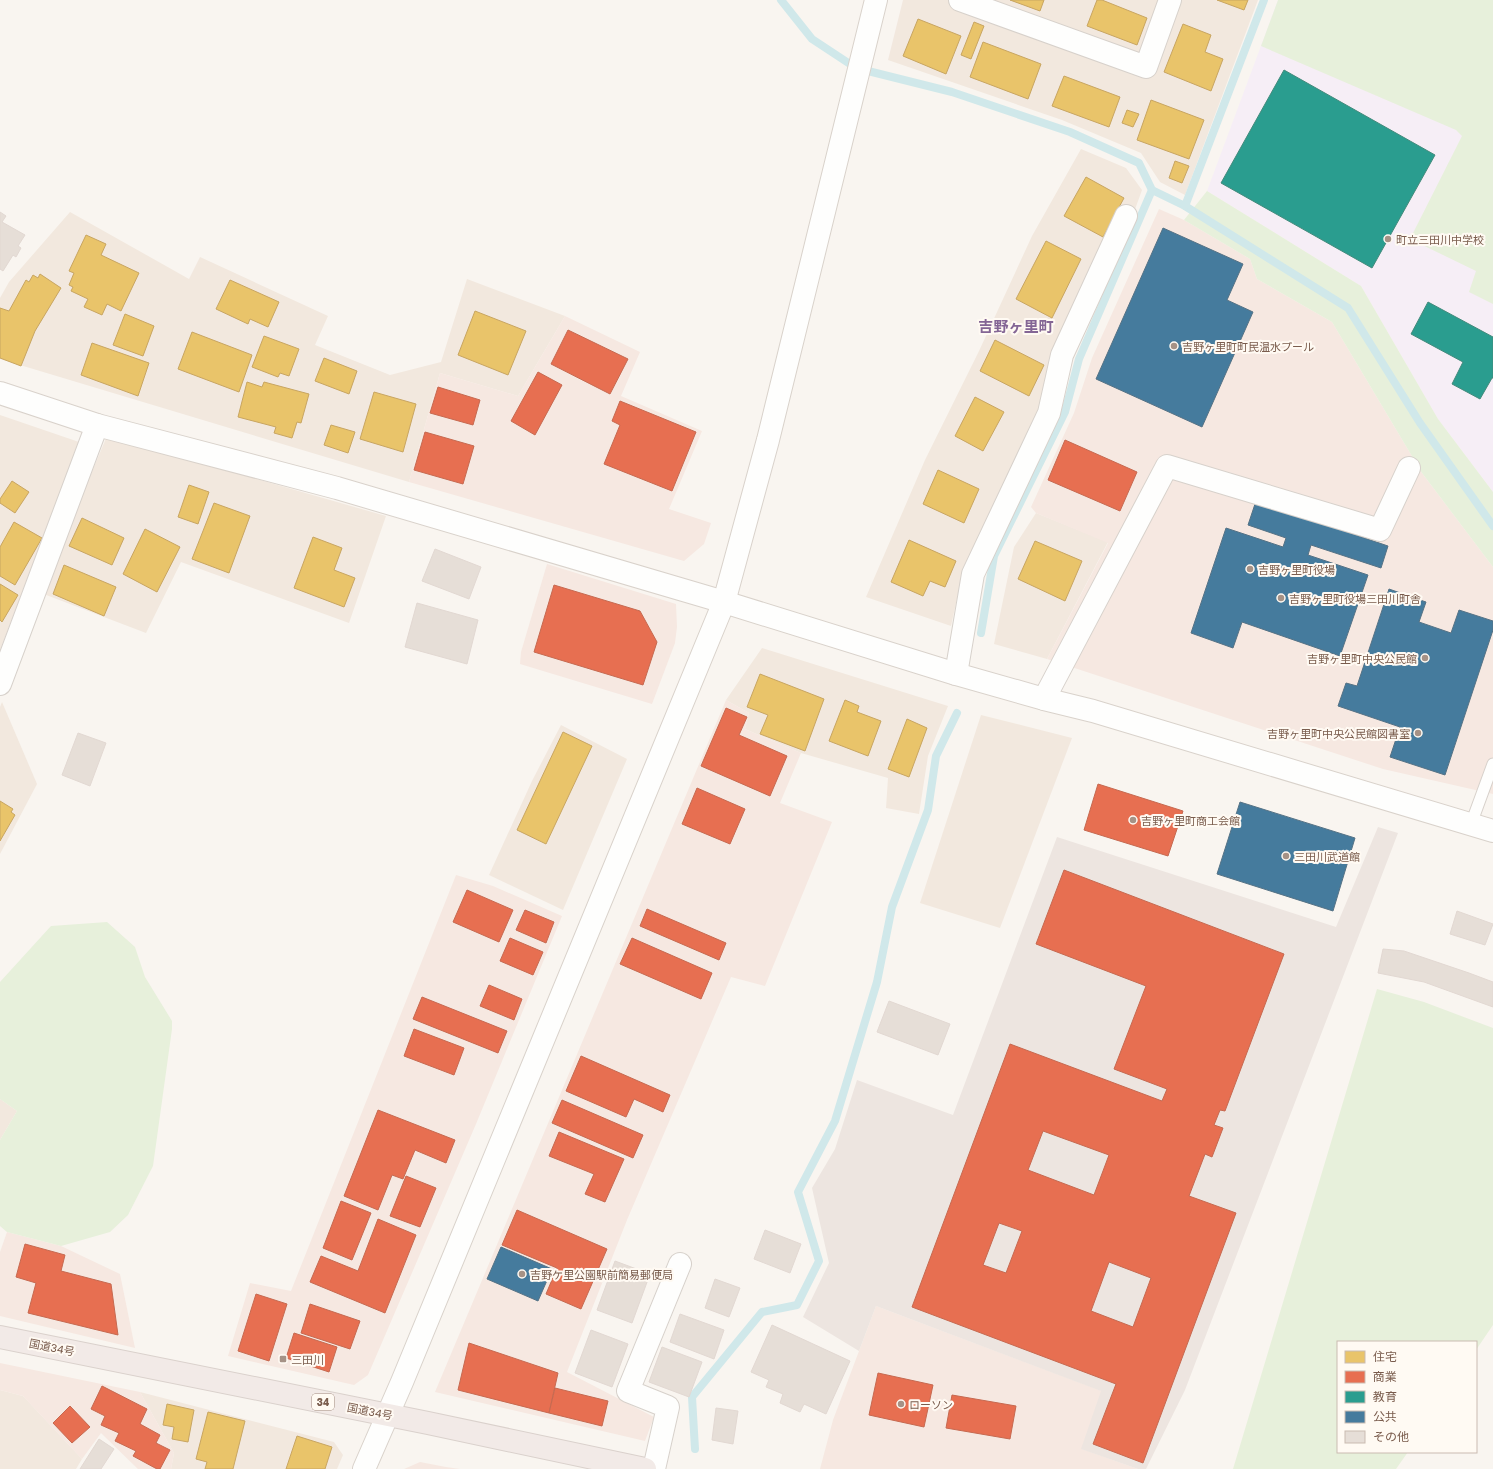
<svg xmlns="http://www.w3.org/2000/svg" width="1493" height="1469" font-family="'Golos Text','Noto Sans JP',sans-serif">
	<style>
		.residential { fill: #f2e8de }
		.commercial { fill: #f6e8e1 }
		.industrial { fill: #ede5e0 }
		.education { fill: #f6eef6 }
		.green { fill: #e7f0db }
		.homes { fill: #e9c46a; stroke: #c8a561 }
		.shops { fill: #e76f51; stroke: #c66950; fill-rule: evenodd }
		.schools { fill: #2a9d8f; stroke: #428a7b }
		.public { fill: #457b9d; stroke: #557285 }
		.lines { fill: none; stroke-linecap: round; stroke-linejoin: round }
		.stream { stroke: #d0e8ea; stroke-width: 8 }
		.building { fill: #e6ded7; stroke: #e2d8d2 }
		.lane-casing { stroke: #d7d1cb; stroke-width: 13 }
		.street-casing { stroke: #d7d1cb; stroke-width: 24 }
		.secondary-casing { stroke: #d9d2cb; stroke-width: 24 }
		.highway-casing { stroke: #dad1cc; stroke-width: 24 }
		.lane { stroke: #fefefd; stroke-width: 11 }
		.street { stroke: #fefefd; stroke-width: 22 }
		.secondary { stroke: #fefefd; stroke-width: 22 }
		.highway { stroke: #f2eae7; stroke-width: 22 }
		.poi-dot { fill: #a69286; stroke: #fffaf3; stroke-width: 1.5 }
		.labels { text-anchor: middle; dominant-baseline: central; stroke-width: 4; stroke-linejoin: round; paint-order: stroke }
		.shield { fill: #fffaf3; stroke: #a28b7f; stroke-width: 1 }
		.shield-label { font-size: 10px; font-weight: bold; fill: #7a5c4d }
		.poi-label { font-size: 11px; fill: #7a5c4d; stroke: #fffaf3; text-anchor: start }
		.street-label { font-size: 11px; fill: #7a5c4d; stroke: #fffaf3 }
		.district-label { font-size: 15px; font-weight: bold; fill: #846695; stroke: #fffaf3 }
	</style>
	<rect width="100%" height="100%" fill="#f9f5f0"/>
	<g class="residential">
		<path d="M903,0H1258L1185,195L1160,182L1141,153L1062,120L888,60Z"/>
		<path d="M1081,149L1126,168L1142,190L1120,251L1041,403L962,575L951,626L866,597L925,460L979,351L1032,236Z"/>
		<path d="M70,212L189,279L200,257L328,316L315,345L390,375L441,362L467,279L565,316L518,396L440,373L409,482L0,359V298L9,282Z"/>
		<path d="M0,415L79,442L0,650Z"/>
		<path d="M107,436L386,516L349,623L181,562L146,633L41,593Z"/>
		<path d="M1036,513L1108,542L1047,659L994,644L1014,547Z"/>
		<path d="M762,648L948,706L928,756L919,814L886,808L888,778L801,753L745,729L749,713L726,700Z"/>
		<path d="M2,702L37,784L0,854V707Z"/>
		<path d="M981,715L1072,738L1000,928L920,903Z"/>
		<path d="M561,725L627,759L563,910L489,875L532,781Z"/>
		<path d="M0,1099L17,1111L0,1140Z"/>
		<path d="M0,1390L23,1396L82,1459L76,1469H0Z"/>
		<path d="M140,1392L334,1442L343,1455L337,1469H171L174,1453Z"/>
	</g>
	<g class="commercial">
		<path d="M1159,209L1184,220L1250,259L1257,279L1332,322L1422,473L1493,567V794L1383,769L1047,659L1108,543L1036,513L1031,507L1074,413L1092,358Z"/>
		<path d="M565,316L640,352L621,396L702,431L669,509L711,523L704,544L684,561L409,482L440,373L518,396Z"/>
		<path d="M547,564L676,604L677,627L675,643L652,704L520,664L521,652L529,625Z"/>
		<path d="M726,700L749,713L745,729L801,753L780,803L832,822L765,986L731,977L627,1220L567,1372L654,1417L645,1441L435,1392Z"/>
		<path d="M456,875L493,886L562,916L476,1124L368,1375L354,1385L228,1356L250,1283L291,1291Z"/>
		<path d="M7,1232L61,1246L120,1274L135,1348L0,1316V1252Z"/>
		<path d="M876,1306L1102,1391L1082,1449L1138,1469H820L833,1420Z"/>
		<path d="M0,1363L140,1392L174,1453L171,1469H138L101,1433L82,1459L23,1396L0,1390Z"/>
		<path d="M420,1462L446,1467L460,1469H404Z"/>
	</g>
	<path class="industrial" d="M1378,827L1398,833L1185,1390L1146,1469H1138L1081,1449L1101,1391L876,1306L859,1351L803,1317L829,1263L812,1188L835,1149L857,1080L953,1115L1057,837L1336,927Z"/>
	<path class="education" d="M1278,0H1493V492L1438,419L1361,286L1207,191Z"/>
	<g class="green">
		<path d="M1278,0H1493V304L1469,292L1476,271L1410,239L1462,136L1456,130L1261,46Z"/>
		<path d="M1207,191L1361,286L1438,419L1493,492V567L1422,473L1332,322L1257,279L1250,259L1184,220Z"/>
		<path d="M107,922L135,947L145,977L172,1021V1029L153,1166L128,1215L110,1232L61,1246L7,1232L0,1226V1140L17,1111L0,1099V982L51,926Z"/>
		<path d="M1377,989L1424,1002L1493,1028V1325L1476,1350V1342H1338V1452H1408L1396,1469H1233Z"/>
	</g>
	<g class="homes">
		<path d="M1010,0H1044L1040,11Z"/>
		<path d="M1097,0H1102L1147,18L1137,45L1087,26Z"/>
		<path d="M1217,0H1248L1244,10Z"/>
		<path d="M918,19L961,36L946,74L903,56Z"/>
		<path d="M974,22L984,26L971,59L961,55Z"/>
		<path d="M1183,24L1211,35L1205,52L1223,59L1211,91L1164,72Z"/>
		<path d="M983,42L1041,64L1028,99L970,77Z"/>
		<path d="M1064,76L1120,97L1109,127L1052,106Z"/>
		<path d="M1151,100L1204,120L1189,159L1137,140Z"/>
		<path d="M1127,110L1139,114L1133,127L1122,123Z"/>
		<path d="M1175,161L1189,166L1182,183L1169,178Z"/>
		<path d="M1086,177L1124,198L1103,237L1064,216Z"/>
		<path d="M86,235L106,244L101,255L139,273L121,311L107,304L102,315L84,307L88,299L71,291L73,287L69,285L74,273L69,271Z"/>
		<path d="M1046,241L1081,259L1052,318L1016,299Z"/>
		<path d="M40,274L61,288L35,331L21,366L0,358V308L9,311L26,280L29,282L33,275L38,278Z"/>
		<path d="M230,280L279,302L268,327L250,319L248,324L216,309Z"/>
		<path d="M475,311L526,331L508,375L458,355Z"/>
		<path d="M125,314L154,326L143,356L113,345Z"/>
		<path d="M192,332L252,355L239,392L178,369Z"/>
		<path d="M264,336L299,349L289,376L280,373L278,377L252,367Z"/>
		<path d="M995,340L1044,365L1029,396L980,371Z"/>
		<path d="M92,343L149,363L138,396L81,375Z"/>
		<path d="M324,358L357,371L349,394L315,381Z"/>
		<path d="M247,382L262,387L264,382L309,394L301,423L297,422L292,438L274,433L276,427L238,417Z"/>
		<path d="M374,392L416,404L403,452L360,439Z"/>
		<path d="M975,397L1004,412L983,451L955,436Z"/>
		<path d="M331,425L355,432L348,453L324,445Z"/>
		<path d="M938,470L979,489L964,523L923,504Z"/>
		<path d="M12,481L29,492L15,513L0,503V499Z"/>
		<path d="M189,485L209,492L198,524L178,517Z"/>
		<path d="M214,503L250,516L229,573L192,559Z"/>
		<path d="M82,518L124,538L112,565L69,546Z"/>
		<path d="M14,522L42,538L15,585L0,576V547Z"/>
		<path d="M145,529L180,547L157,592L123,574Z"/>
		<path d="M313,537L342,548L334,570L355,578L344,607L294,588Z"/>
		<path d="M909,540L956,561L945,587L930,581L923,596L891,582Z"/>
		<path d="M1035,541L1082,561L1065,601L1018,579Z"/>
		<path d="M64,565L116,587L104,616L53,594Z"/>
		<path d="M0,584L18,595L2,622L0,620Z"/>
		<path d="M760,674L824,699L805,751L760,734L768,715L747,707Z"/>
		<path d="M845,700L859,706L857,712L881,721L868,756L829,741Z"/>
		<path d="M907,719L927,728L909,777L888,769Z"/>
		<path d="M563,732L592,746L546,844L517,830Z"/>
		<path d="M0,801L13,809L11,812L15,815L0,841Z"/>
		<path d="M167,1404L194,1410L188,1442L172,1439L174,1427L163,1425Z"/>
		<path d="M208,1412L245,1421L233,1469H205L207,1462L196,1459Z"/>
		<path d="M297,1436L332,1447L325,1469H286Z"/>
	</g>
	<g class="shops">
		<path d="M568,330L628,359L610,394L551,364Z"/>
		<path d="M538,372L562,385L535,435L511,421Z"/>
		<path d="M438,387L480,400L473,425L430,413Z"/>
		<path d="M620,401L696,432L672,491L604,464L620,425L612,421Z"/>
		<path d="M425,432L474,446L463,484L414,470Z"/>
		<path d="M1065,440L1137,472L1120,511L1048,480Z"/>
		<path d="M554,585L640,611L657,642L643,685L534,652Z"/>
		<path d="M726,708L747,717L739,735L787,756L770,796L701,766Z"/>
		<path d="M1098,784L1183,811L1168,856L1084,830Z"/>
		<path d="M697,788L745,809L730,844L682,824Z"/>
		<path d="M1064,870L1284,954L1225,1111L1220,1110L1214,1125L1223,1128L1212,1157L1205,1154L1189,1196L1236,1213L1143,1463L1093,1444L1116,1384L912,1307L1010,1044L1162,1101L1167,1089L1114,1069L1146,986L1036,944ZM1043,1131L1109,1155L1094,1195L1028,1170ZM999,1223L1022,1231L1006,1273L983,1265ZM1109,1262L1151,1278L1133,1327L1091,1311Z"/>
		<path d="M467,890L513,910L499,942L453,922Z"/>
		<path d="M647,909L726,943L719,960L640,926Z"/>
		<path d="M525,910L554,922L546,943L516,930Z"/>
		<path d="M510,938L543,952L533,975L500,961Z"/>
		<path d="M632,938L712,973L701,999L620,964Z"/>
		<path d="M489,985L522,999L514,1020L480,1006Z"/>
		<path d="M422,997L507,1031L498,1053L413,1019Z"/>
		<path d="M414,1029L464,1048L454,1075L404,1056Z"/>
		<path d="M581,1056L670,1095L663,1112L634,1099L626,1117L566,1091Z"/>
		<path d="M562,1100L643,1135L633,1158L552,1123Z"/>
		<path d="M378,1110L455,1140L446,1163L415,1150L403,1179L392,1175L378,1210L344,1196Z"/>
		<path d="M559,1132L624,1159L605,1202L585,1194L594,1174L549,1156Z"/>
		<path d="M406,1176L436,1188L420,1227L390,1216Z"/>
		<path d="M341,1201L371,1213L352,1260L323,1248Z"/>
		<path d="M517,1210L607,1249L581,1309L546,1294L557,1268L502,1245Z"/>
		<path d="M378,1219L416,1235L385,1313L310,1282L321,1256L358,1271Z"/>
		<path d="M25,1244L65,1255L61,1271L111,1284L118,1335L28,1313L36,1283L16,1277Z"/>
		<path d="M256,1294L287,1304L269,1361L238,1351Z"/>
		<path d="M310,1304L360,1321L350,1349L301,1333Z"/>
		<path d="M294,1333L337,1347L329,1372L286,1358Z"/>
		<path d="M469,1343L558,1373L549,1413L458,1390Z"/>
		<path d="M878,1373L933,1385L924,1427L869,1415Z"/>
		<path d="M102,1386L147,1409L140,1424L160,1435L156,1443L170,1450L160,1469H157L133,1456L136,1451L115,1441L119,1433L101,1425L105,1416L91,1409Z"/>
		<path d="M555,1388L608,1401L602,1426L549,1413Z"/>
		<path d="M952,1395L1016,1406L1010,1439L946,1428Z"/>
		<path d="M70,1406L90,1427L72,1443L53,1423Z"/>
	</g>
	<g class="schools">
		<path d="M1284,70L1435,155L1372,268L1221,183Z"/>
		<path d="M1428,302L1493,337V378H1492L1480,399L1452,384L1463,362L1411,334Z"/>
	</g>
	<g class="public">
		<path d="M1163,228L1243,264L1227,300L1253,312L1202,427L1096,379Z"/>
		<path d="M1256,501L1388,546L1381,568L1311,545L1308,555L1368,575L1340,656L1242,622L1233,648L1191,633L1226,528L1283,547L1286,538L1248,525Z"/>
		<path d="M1389,589L1426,602L1419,622L1451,633L1459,610L1493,621V630L1445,775L1390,757L1400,727L1338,706L1346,683L1357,686Z"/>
		<path d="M1240,802L1355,838L1333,911L1217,874Z"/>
		<path d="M501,1247L552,1269L538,1301L487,1279Z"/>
	</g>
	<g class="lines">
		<g class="stream">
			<path d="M781,0L812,39L856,68L952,92L1070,132L1139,163L1152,190L1185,206L1348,308L1420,423L1493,526"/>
			<path d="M1185,206L1264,0"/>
			<path d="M981,633L994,556L1065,412L1079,359L1152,190"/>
			<path d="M695,1449L692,1397L762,1312L797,1305L819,1261L798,1192L835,1121L877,982L892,907L928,810L936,756L957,713"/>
		</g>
	</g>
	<g class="building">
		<path d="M0,212L6,216L2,222L25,235L18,246L21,248L16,257L13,255L3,271L0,269Z"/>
		<path d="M435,549L481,567L469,599L422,581Z"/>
		<path d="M417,603L478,620L467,664L405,647Z"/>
		<path d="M78,733L106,743L90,786L62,775Z"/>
		<path d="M1457,911L1493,924L1485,945L1450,934Z"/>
		<path d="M1383,949L1404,951L1469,973L1493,982V1007L1424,982L1378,973Z"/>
		<path d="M889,1001L950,1024L938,1055L877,1032Z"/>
		<path d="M765,1230L801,1244L790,1273L754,1259Z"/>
		<path d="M615,1261L650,1274L632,1323L597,1310Z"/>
		<path d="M715,1279L740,1288L729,1317L705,1308Z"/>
		<path d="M680,1314L724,1330L714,1359L670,1342Z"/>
		<path d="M772,1325L850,1361L826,1414L804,1404L800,1412L780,1403L783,1394L766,1387L769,1380L751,1372Z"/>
		<path d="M591,1330L628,1344L612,1387L575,1373Z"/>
		<path d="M662,1347L702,1362L689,1397L649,1382Z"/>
		<path d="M716,1408L738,1411L733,1444L712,1440Z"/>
		<path d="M99,1439L114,1449L101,1469H80Z"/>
	</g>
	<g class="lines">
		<defs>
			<path id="lane" d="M1471,824L1493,764"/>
			<g id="street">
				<path d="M960,0L1146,67L1170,0"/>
				<path d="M956,674L973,574L1049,413L1062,355L1126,216"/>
				<path d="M0,684L97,425"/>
				<path d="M1044,699L1167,466L1380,530L1409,468"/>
				<path d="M654,1469L668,1407L628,1391L680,1264"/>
			</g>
			<g id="secondary">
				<path d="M0,393L97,425L337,488L724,602L956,674L1044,699L1093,711L1493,831"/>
				<path d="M364,1469L402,1382L724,602L768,440L876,0"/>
			</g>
			<path id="highway" d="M0,1337L428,1423L645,1469"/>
		</defs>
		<use href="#lane" class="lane-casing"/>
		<use href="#street" class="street-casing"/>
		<use href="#secondary" class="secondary-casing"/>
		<use href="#highway" class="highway-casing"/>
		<use href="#lane" class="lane"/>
		<use href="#street" class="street"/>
		<use href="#secondary" class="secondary"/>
		<use href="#highway" class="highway"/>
	</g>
	<g class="poi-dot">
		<circle cx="1388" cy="239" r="4"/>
		<circle cx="1174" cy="346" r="4"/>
		<circle cx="1250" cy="569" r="4"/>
		<circle cx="1281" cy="598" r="4"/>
		<circle cx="1425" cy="658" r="4"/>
		<circle cx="1418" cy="733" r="4"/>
		<circle cx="1133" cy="820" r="4"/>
		<circle cx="1286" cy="856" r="4"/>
		<circle cx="522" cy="1274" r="4"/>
		<rect x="279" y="1355" width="8" height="8" rx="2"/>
		<circle cx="901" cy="1404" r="4"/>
	</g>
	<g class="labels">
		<rect class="shield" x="312" y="1394" width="22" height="16" rx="3"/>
		<g class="shield-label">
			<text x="323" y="1402">34</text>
		</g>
		<g class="poi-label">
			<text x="1396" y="239">町立三田川中学校</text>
			<text x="1182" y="346">吉野ヶ里町町民温水プール</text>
			<text x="1258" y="569">吉野ヶ里町役場</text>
			<text x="1289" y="598">吉野ヶ里町役場三田川町舎</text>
			<text x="1417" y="658" text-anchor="end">吉野ヶ里町中央公民館</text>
			<text x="1410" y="733" text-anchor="end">吉野ヶ里町中央公民館図書室</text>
			<text x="1141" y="820">吉野ヶ里町商工会館</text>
			<text x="1294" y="856">三田川武道館</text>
			<text x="530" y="1274">吉野ケ里公園駅前簡易郵便局</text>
			<text x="291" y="1359">三田川</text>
			<text x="909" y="1404">ローソン</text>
		</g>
		<g class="street-label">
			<text transform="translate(52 1347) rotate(11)">国道34号</text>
			<text transform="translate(370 1411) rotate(11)">国道34号</text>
		</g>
		<g class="district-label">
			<text x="1016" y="326">吉野ヶ里町</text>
		</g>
	</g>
	<rect x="1337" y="1341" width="140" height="112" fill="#fffaf3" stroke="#cabbb1"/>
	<rect x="1345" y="1351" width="20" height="12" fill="#e9c46a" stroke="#cabbb1"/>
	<text x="1373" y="1361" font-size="12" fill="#7a5c4d">住宅</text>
	<rect x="1345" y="1371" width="20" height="12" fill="#e76f51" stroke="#cabbb1"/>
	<text x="1373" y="1381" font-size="12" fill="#7a5c4d">商業</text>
	<rect x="1345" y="1391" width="20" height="12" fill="#2a9d8f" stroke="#cabbb1"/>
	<text x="1373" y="1401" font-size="12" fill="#7a5c4d">教育</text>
	<rect x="1345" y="1411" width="20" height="12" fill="#457b9d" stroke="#cabbb1"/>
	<text x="1373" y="1421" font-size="12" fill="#7a5c4d">公共</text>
	<rect x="1345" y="1431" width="20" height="12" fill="#e6ded7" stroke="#cabbb1"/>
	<text x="1373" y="1441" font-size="12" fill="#7a5c4d">その他</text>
</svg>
